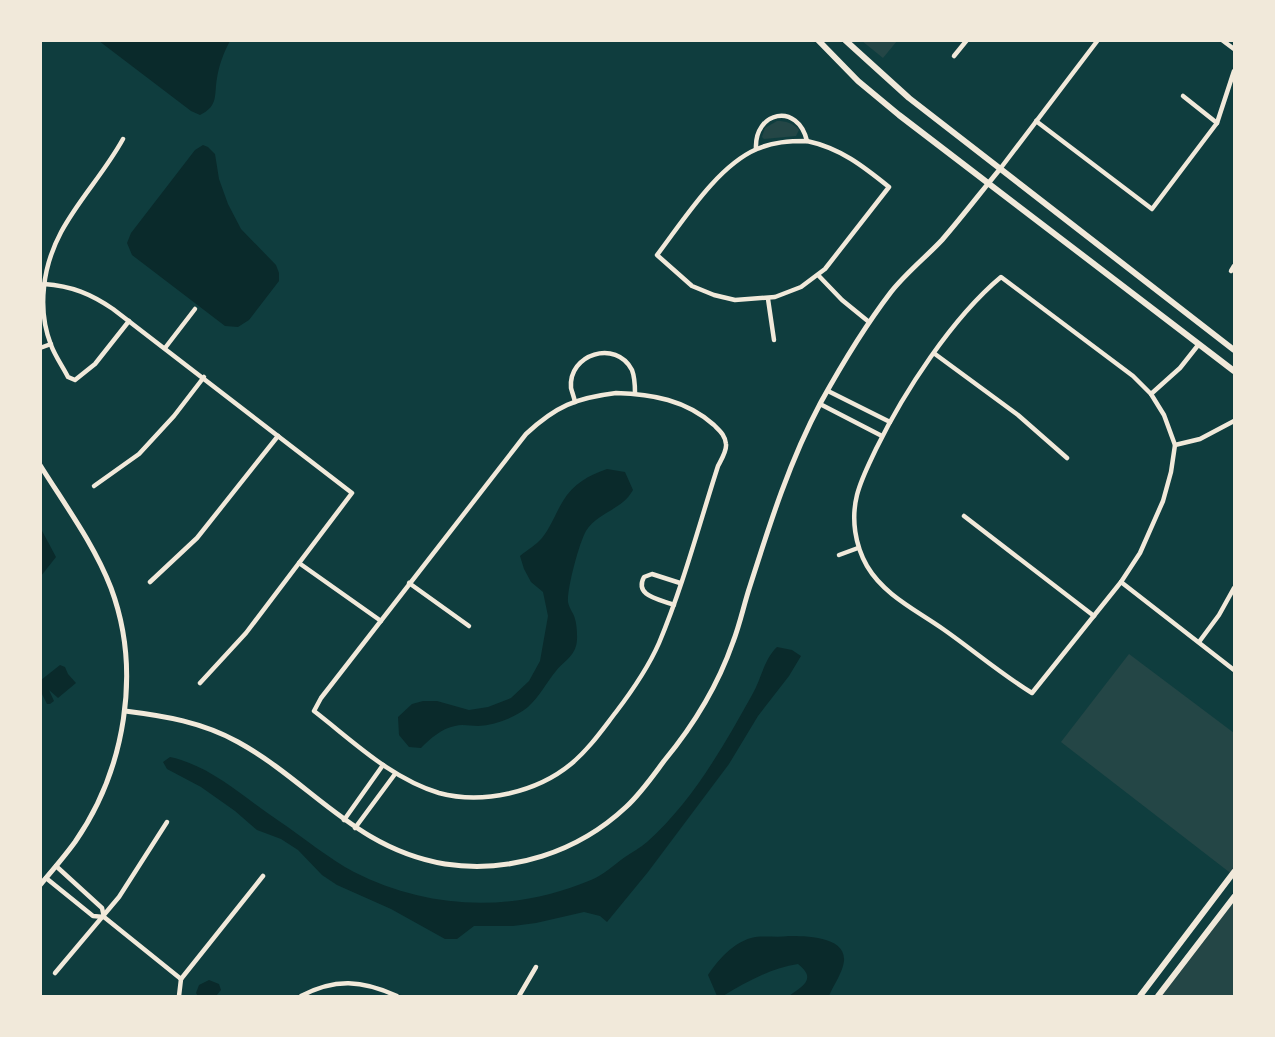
<svg xmlns="http://www.w3.org/2000/svg" width="1275" height="1037" font-family="Signika,sans-serif">
	<style>
		.green { fill: #244646 }
		.water { fill: #0a2a2b }
		.lines { fill: none; stroke-linecap: round; stroke-linejoin: round }
		.minor { stroke: #f1e9da; stroke-width: 4.5 }
		.tertiary { stroke: #f1e9da; stroke-width: 5 }
		.secondary { stroke: #f1e9da; stroke-width: 6 }
	</style>
	<rect width="100%" height="100%" fill="#0f3d3e"/>
	<g class="green">
		<path d="M862,41H897L883,58Z"/>
		<path d="M777,121C786,121 793,123 799,130L796,136L764,139L762,137L765,128Z"/>
		<path d="M1129,654L1234,733V872L1233,875L1061,742Z"/>
		<path d="M1234,893V996H1154Z"/>
	</g>
	<g class="water">
		<path d="M99,41H230C224,52 219,65 217,78C214,94 219,106 200,115L191,111Z"/>
		<path d="M203,145L208,147L215,154L219,179L228,204L241,229L276,265L279,273V281L249,320L238,327L225,326L132,255L127,243L131,233L195,150Z"/>
		<path d="M607,469L625,472L633,490C622,510 598,512 586,531C579,543 567,589 568,602C569,608 574,614 575,619C577,625 578,640 576,646C573,657 562,663 556,671C546,683 540,696 528,707C514,718 496,725 478,726C470,726 462,724 455,726C442,728 430,739 421,748L409,747L399,735L398,717L412,704L423,701H437L469,710L488,707L511,698L529,681L540,661L548,616L543,592L531,582L524,569L520,556C527,550 536,545 542,538C551,527 555,514 563,501C573,484 589,475 607,469Z"/>
		<path d="M40,527L56,557L41,576H40Z"/>
		<path d="M777,647L792,650L801,656L789,676L758,716L729,764L648,872L607,922L600,916L584,912L536,923L513,926H474L457,939H445L391,909L337,885L322,875L298,850L281,839L257,830L235,811L201,787L167,769L163,762L170,757C212,766 244,798 279,821C303,837 329,859 354,872C429,910 513,913 591,880C603,875 614,865 625,857C632,852 640,848 647,842C692,802 723,747 752,695C761,680 764,659 777,647Z"/>
		<path d="M60,665L65,667L68,674L76,683L58,698L49,690L54,701L50,704H47L41,692V680Z"/>
		<path d="M789,936C805,936 846,936 844,961C843,972 833,986 829,996H789C803,986 817,979 798,964C771,968 746,982 723,996H717L708,975C718,960 733,943 751,938C762,935 776,938 789,936Z"/>
		<path d="M209,980L219,984L221,990L216,996H198L196,993L199,985Z"/>
	</g>
	<g class="lines">
		<g class="minor">
			<path d="M1222,40L1234,49"/>
			<path d="M954,56L967,40"/>
			<path d="M1183,96L1217,123"/>
			<path d="M1036,121L1152,209L1217,123L1234,71"/>
			<path d="M123,139C95,190 50,225 44,287C42,305 44,327 51,345C55,356 63,367 68,377L75,380L95,364L129,321"/>
			<path d="M807,141C840,148 863,166 889,187L825,269L801,287L775,297L735,300L714,295L692,286L657,255C683,221 717,166 757,149C773,142 789,141 807,141Z"/>
			<path d="M756,149C754,111 798,102 807,141"/>
			<path d="M1000,169L1098,40"/>
			<path d="M1231,271L1234,266"/>
			<path d="M818,275L842,300L869,322"/>
			<path d="M1001,277L1133,376L1151,394L1164,415L1175,445L1171,472L1163,501L1140,553L1121,582L1032,693C1001,674 973,650 943,629C916,610 884,595 867,566C855,545 851,519 857,495C861,479 869,464 876,449C904,392 952,318 1001,277Z"/>
			<path d="M44,284C72,286 91,294 113,309L352,493L246,633L200,683"/>
			<path d="M768,299L774,340"/>
			<path d="M40,348L51,344"/>
			<path d="M165,348L195,309"/>
			<path d="M935,354L1018,415L1067,458"/>
			<path d="M828,391L890,422"/>
			<path d="M616,393C652,394 686,400 714,425C720,431 725,435 726,444C727,451 721,460 718,466C699,525 683,586 659,643C648,668 632,691 616,712C602,730 589,749 571,764C537,792 483,805 439,793C390,778 353,741 314,711L321,698L526,434C556,406 576,398 616,393Z"/>
			<path d="M1151,394L1180,368L1199,344"/>
			<path d="M575,402C574,397 572,392 571,388C568,354 616,339 632,370C635,378 635,386 635,393"/>
			<path d="M820,404L882,436"/>
			<path d="M1175,445L1200,439L1234,421"/>
			<path d="M94,486L139,454L174,416L204,377"/>
			<path d="M964,516L1094,616"/>
			<path d="M839,555L858,548"/>
			<path d="M299,563L381,621"/>
			<path d="M150,582L197,538L278,436"/>
			<path d="M1121,582L1234,670"/>
			<path d="M409,583L469,626"/>
			<path d="M674,605C659,599 634,596 644,577L652,574L680,583"/>
			<path d="M1199,642L1219,615L1234,588"/>
			<path d="M344,820L383,765"/>
			<path d="M355,828L395,774"/>
			<path d="M56,866L102,908L104,917"/>
			<path d="M46,878L93,916L104,917L181,979"/>
			<path d="M55,973L119,897L167,822"/>
			<path d="M181,979L263,876"/>
			<path d="M179,996L181,979"/>
			<path d="M301,996C335,978 362,980 397,996"/>
			<path d="M519,996L536,967"/>
		</g>
		<g class="tertiary">
			<path d="M40,465C65,505 94,544 111,588C142,671 125,770 75,842C64,857 52,871 40,885"/>
			<path d="M125,711C165,716 202,722 238,742C312,783 355,849 445,864C511,874 578,852 626,807C641,793 652,777 664,761C693,726 718,685 733,642C740,624 744,604 750,586C770,523 790,460 821,402C842,364 865,326 891,292C906,273 926,257 942,240C962,217 981,192 1000,169"/>
		</g>
		<g class="secondary">
			<path d="M818,40L858,81L899,115L1234,371"/>
			<path d="M845,40L909,98L1234,350"/>
			<path d="M1140,996L1234,872"/>
			<path d="M1158,996L1234,897"/>
		</g>
	</g>
	<rect width="1275" height="1037" fill="none" stroke="#f1e9da" stroke-width="84"/>
</svg>
